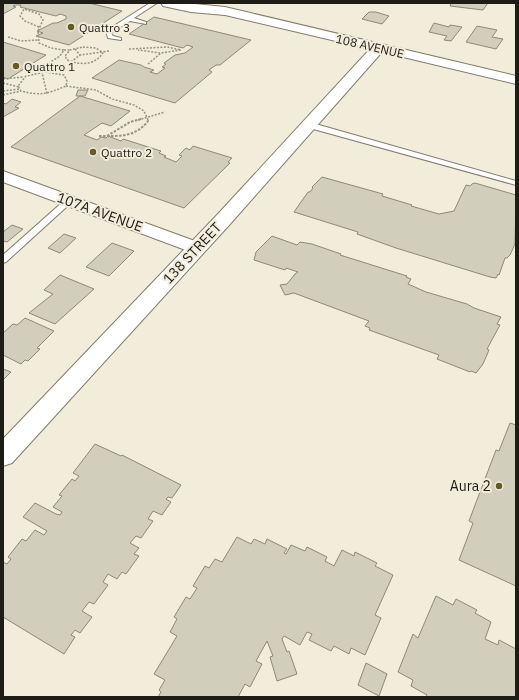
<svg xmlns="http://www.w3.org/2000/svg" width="519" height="700" font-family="'IBM Plex Sans',sans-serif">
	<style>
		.building { fill: #d2cebc; stroke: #8c8978 }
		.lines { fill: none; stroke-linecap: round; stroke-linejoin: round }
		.lane-casing { stroke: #807d6c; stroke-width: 2 }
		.street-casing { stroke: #807d6c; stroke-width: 2 }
		.secondary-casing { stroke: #807d6c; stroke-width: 2 }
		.path-far1 { stroke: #969385; stroke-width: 1.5; stroke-dasharray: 2 1.5; stroke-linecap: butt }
		.path { stroke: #969385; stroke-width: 2; stroke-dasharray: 2.5 1.5; stroke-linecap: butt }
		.lane { fill: #fff; fill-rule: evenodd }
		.street { fill: #fff; fill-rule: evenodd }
		.secondary { fill: #fff; fill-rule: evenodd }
		.poi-dot { fill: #655a26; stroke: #f1edda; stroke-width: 1.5 }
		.labels { text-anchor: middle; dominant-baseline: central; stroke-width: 4; stroke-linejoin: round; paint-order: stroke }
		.far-poi-label { font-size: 12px; fill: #1e1c16; stroke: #f1edda; text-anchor: start }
		.far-street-label { font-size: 12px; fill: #1e1c16; stroke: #f1edda }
		.street-label { font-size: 14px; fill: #1e1c16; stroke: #f1edda }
		.poi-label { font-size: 14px; fill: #1e1c16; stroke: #f1edda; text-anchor: end }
	</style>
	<rect width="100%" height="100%" fill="#f1edda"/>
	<g class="building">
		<path d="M3,3H89L122,11L69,45L36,36L43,33L37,31L53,23H57L66,19V16L60,14L56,16L20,7L21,5H15L13,6L16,7L3,14Z"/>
		<path d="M451,3H488L483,10L450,6Z"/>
		<path d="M369,12H376L389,16L382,24L362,19Z"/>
		<path d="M154,17L251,40L220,65H216L209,70L212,72L175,103L92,78L119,60L141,65L144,67L154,70L150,72L157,74L165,68L162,67L166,64L164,63L175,55L185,53L193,47L187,45L183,48L129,34Z"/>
		<path d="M434,23L449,27L450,25L462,27L451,41L444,40L447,36L429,32Z"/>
		<path d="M477,26L497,30L492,37L503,39L496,49L466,42Z"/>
		<path d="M3,42L46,55L8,79L3,77Z"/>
		<path d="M78,90H88L85,96H76Z"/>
		<path d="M80,96L130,111L111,126L102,123L84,135L97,140L101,137L106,138L108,136L121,141L123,139L161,151L159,153L166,156L164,157L176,162L182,156L179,155L186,148L190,150L193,146L232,158L228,162L230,163L184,208L11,147Z"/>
		<path d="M12,99L21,102L15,107L19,108L3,117V103L6,104Z"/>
		<path d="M322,177L383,194L382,196L412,205L411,206L439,214L454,211L466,185L470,186L472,184L475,183L516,195L515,244L510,255L507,258H505L499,275L498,274L496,278L490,277L396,248L357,234L358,232L294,212L308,192H310L313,188L312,187Z"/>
		<path d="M12,225L23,229L7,242L3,241V232Z"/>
		<path d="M64,234L76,238L60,253L48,248Z"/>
		<path d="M272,236L297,245L300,242L312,244L341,254L340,255L407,276L406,277L411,279L408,284L426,292L467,304L474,308L501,317L497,324L500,325L487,349L489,350L483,364L476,373L471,371L470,372L437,359L439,355L369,330L370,328L365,326L369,321L294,293L285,295L280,285L287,284L295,274L298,272L286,268L285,270L254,260L256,252Z"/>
		<path d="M112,243L134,251L109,276L86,267Z"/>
		<path d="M60,275L94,289L55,324L29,313L53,294L44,290Z"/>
		<path d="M25,318L54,331L37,348L40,349L28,361L25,360L21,364L3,355V333L13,324L17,325Z"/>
		<path d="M3,369L11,372L3,380Z"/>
		<path d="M510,423L516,425V586L459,560L473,523L469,521L496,450L499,451Z"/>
		<path d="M95,444L121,456L122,455L181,485L172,498L168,497L166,499L171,502L162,515L153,511L148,519L153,521L141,538L136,536L130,543L139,548L134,554L139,556L126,574L122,572L117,579L108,574L103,582L108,585L94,604L89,602L82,611L92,617L80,633L75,630L71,635L75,637L64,654L3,617V562L7,564L11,559L8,557L22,539L26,541L35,530L44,535L47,531L23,517L35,503L56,514L60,515L62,512L53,507L62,496L59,495L72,479L75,481L79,476L73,473Z"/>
		<path d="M237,537L251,544L254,539L265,544L267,539L287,549L284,553L286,554L291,545L305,551L307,547L327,557L325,561L334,566L342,550L354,556L355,552L377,563L375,566L393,575L375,615L381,618L365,655L351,648L349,654L334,646L331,651L309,640L312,634L307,632L300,645L284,636L282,639L287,652L289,651L297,674L277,681L270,657L273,656L267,641L256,661L262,664L250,687L245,684L238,697H158L161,692L159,690L165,680L154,674L177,636L170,632L177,619L174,617L186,597L190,599L197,588L193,586L205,566L209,568L215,559L222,562Z"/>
		<path d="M436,596L453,605L456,599L477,610L475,613L491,622L485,639L498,645L499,640L516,649V697H426L427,695L411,686L413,680L398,672L413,634L418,638Z"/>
		<path d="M366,663L387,674L379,696L358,685Z"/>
	</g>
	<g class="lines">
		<defs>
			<g id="lane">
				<path d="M150,3H157L134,18L146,22V24L130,21L111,33L113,36L121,38V40L108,38L106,31Z"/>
				<path d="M306,123H312L516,181V185L306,127Z"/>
				<path d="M66,199H69L73,201L6,262L3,263V255Z"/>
			</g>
			<path id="street" d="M3,171L203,244L206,248L203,252L197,254L191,252L3,182Z"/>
			<path id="secondary" d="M161,3H185L225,7L516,76V84L382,52L231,223L12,463L3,466V439L217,215L370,49L225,15L191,12L163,6Z"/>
		</defs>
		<use href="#lane" class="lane-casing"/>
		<use href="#street" class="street-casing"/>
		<use href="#secondary" class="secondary-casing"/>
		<g class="path-far1">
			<path d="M39,27L25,21L20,16L24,9L39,14L43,20L38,31L39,43L51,48L64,50L60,56L41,68L47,94"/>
			<path d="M8,37L21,41L38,40"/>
			<path d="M83,47L96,48L103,53C94,66 80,65 67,60L65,56L70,50Z"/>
			<path d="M75,49L80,55L109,51"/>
			<path d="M129,49L167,47L181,50L161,53L138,50"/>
			<path d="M64,50H70"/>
			<path d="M71,62L80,55"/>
			<path d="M148,64L161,53"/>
			<path d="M45,72L64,75L67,81L66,86C47,94 41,96 21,91L18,86L26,76Z"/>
			<path d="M3,79L23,77"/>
			<path d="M3,83L19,87"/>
			<path d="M66,86L96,90L112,99L134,105L144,111L148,120"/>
			<path d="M3,91L20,89"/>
			<path d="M3,95L21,91"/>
			<path d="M138,120L165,112"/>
		</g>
		<g class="path">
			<path d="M99,136C118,136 135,138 148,121L147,119"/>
			<path d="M107,136L130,122L141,119"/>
		</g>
		<use href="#lane" class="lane"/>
		<use href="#street" class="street"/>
		<use href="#secondary" class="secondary"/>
	</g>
	<g class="poi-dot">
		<circle cx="71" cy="27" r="4"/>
		<circle cx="16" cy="66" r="4"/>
		<circle cx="93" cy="152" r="4"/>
		<circle cx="499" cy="486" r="4"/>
	</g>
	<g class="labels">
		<g class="far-poi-label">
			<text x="79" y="27">Quattro 3</text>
			<text x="24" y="66">Quattro 1</text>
			<text x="101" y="152">Quattro 2</text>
		</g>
		<g class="far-street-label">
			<text transform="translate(370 46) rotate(13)">108 AVENUE</text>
		</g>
		<g class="street-label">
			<text transform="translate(100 212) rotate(20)">107A AVENUE</text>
			<text transform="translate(192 253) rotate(-47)">138 STREET</text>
		</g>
		<g class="poi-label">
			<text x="491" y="486">Aura 2</text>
		</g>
	</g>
	<rect width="519" height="700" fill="none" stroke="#1e1c16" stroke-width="8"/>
</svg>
